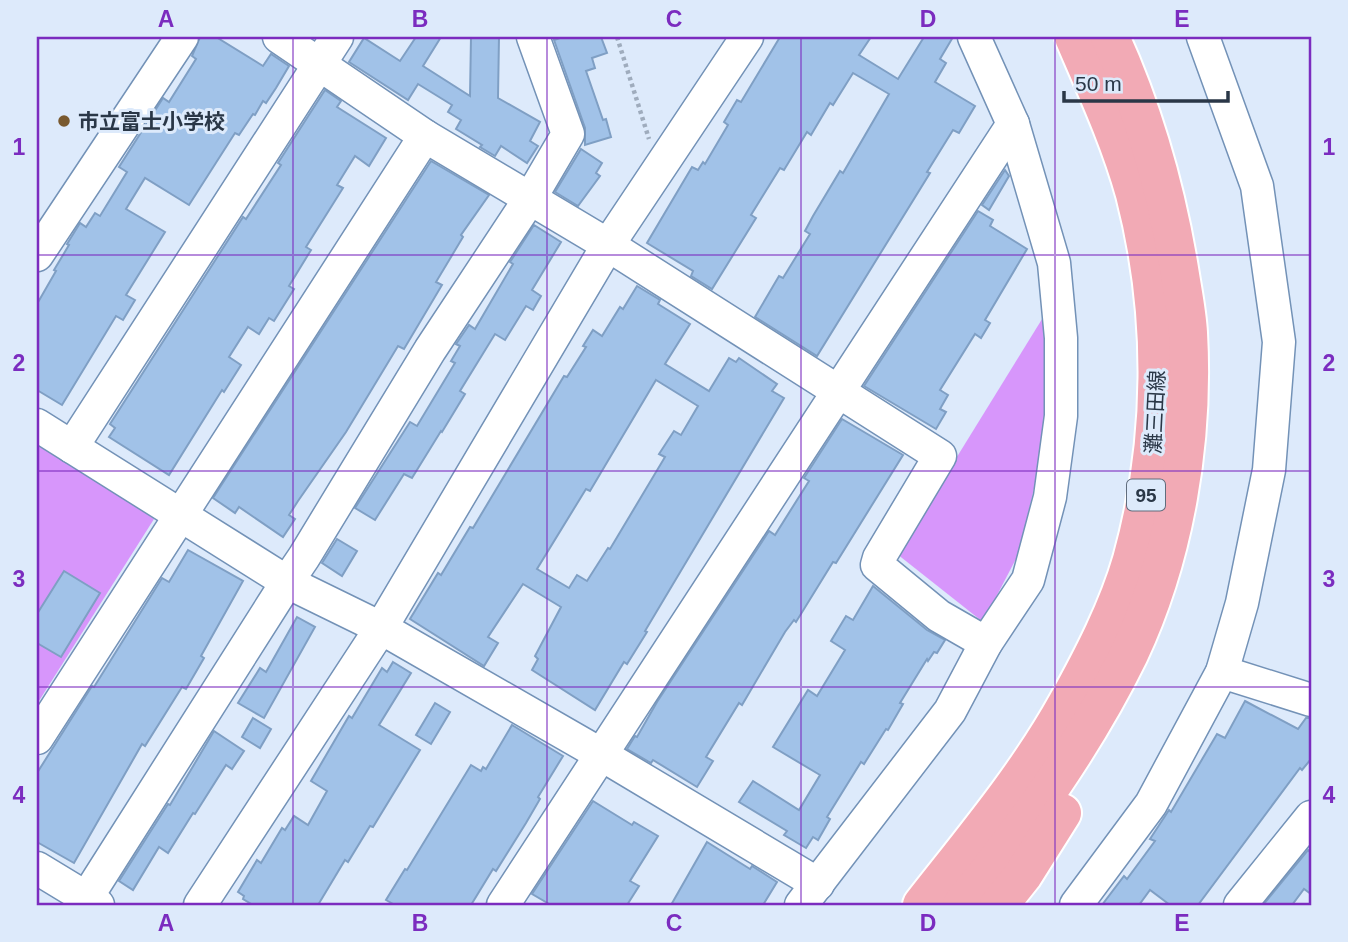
<svg xmlns="http://www.w3.org/2000/svg" width="1348" height="942" font-family="Arial,'Noto Sans JP',sans-serif">
	<style>
		.green { fill: #d796fb }
		.building { fill: #a1c2e8; stroke: #7f9fc4; stroke-width: 2; fill-rule: evenodd }
		.lines { fill: none; stroke-linecap: round; stroke-linejoin: round }
		.minor-casing { stroke: #7392b7; stroke-width: 35 }
		.major-casing { stroke: #fff; stroke-width: 42 }
		.path { stroke: #9facbd; stroke-width: 4.5; stroke-dasharray: 3.5 3.5; stroke-linecap: butt }
		.minor { stroke: #fff; stroke-width: 32 }
		.major { stroke: #f2aab5; stroke-width: 38 }
		.grid { fill: none; stroke: #7b2cbf; stroke-width: 2; stroke-opacity: 0.55 }
		.poi-dot { fill: #79592f; stroke: #ddeafb; stroke-width: 2.5 }
		.labels { text-anchor: middle; dominant-baseline: central; stroke-width: 6; stroke-linejoin: round; paint-order: stroke }
		.shield { fill: #ddeafb; stroke: #606d7d; stroke-width: 2 }
		.shield-label { font-size: 19px; font-weight: bold; fill: #2a3747 }
		.poi-label { font-size: 21px; font-weight: bold; fill: #2a3747; stroke: #ddeafb; text-anchor: start }
		.street-label { font-size: 21px; fill: #2a3747; stroke: #ddeafb }
		.neatline { fill: none; stroke: #7b2cbf; stroke-width: 2.5 }
		.grid-label { font-size: 23px; text-anchor: middle; font-weight: bold; fill: #7b2cbf }
	</style>
	<rect width="100%" height="100%" fill="#ddeafb"/>
	<g class="green">
		<path d="M1047,311L1049,404L1037,476L1018,555L983,622L897,554Z"/>
		<path d="M37,435L154,519L37,704Z"/>
	</g>
	<g class="building">
		<path d="M200,37H216L263,66L271,54L289,66L276,88L266,103L263,101L255,115L253,114L239,135L235,133L189,205L145,178L126,209L165,232L126,295L135,300L123,320L116,316L62,405L37,390V304L56,271L54,270L69,245L67,244L80,223L86,227L95,213L100,216L127,172L119,167L163,98L169,102L196,59L192,56Z"/>
		<path d="M416,37H441L423,66L470,96L471,37H499L498,98L540,122L530,141L538,146L527,163L501,146L495,156L480,147L482,145L456,129L461,120L448,112L452,105L418,84L408,100L349,62L364,38L400,61Z"/>
		<path d="M563,37H601L607,53L592,58L595,68L586,71L603,120L606,119L611,137L585,145V128L554,40Z"/>
		<path d="M780,37H871L859,55L898,79L924,37H953L940,59L946,63L935,82L975,106L959,133L953,130L927,172L930,173L817,356L755,317L779,276L783,278L810,234L805,231L813,216L840,171L843,173L889,94L853,73L833,105L830,103L811,135L807,132L784,170L780,168L751,215L756,218L712,289L691,276L693,271L647,243L692,167L698,170L703,162L705,164L728,125L724,122L737,100L741,102Z"/>
		<path d="M325,90L341,101L337,107L386,138L369,166L355,156L337,185L343,188L306,247L311,250L289,286L294,289L274,321L269,318L259,334L248,327L229,357L241,365L224,392L222,390L169,475L109,437L115,428L110,424L243,217L246,219L281,165L278,163Z"/>
		<path d="M581,149L602,163L596,173L600,176L578,206L555,192Z"/>
		<path d="M431,161L489,195L461,235L463,237L436,282L442,285L404,349L398,346L346,432L298,501L289,515L295,519L283,537L239,507L235,513L213,498Z"/>
		<path d="M1005,170L1009,176L989,210L982,205Z"/>
		<path d="M978,211L993,220L990,226L1027,249L985,320L990,323L981,338L975,334L940,390L948,395L940,409L946,412L936,429L864,386Z"/>
		<path d="M534,225L561,242L532,290L541,296L533,310L526,306L505,340L495,334L460,391L465,394L442,432L441,431L412,478L404,474L375,520L355,508L410,422L417,426L455,363L451,361L460,346L456,344L469,325L475,329L513,264L510,262Z"/>
		<path d="M637,286L660,300L658,304L690,324L665,364L709,391L729,358L736,362L739,358L777,384L772,391L784,398L645,631L647,632L627,664L624,662L595,710L532,670L538,659L535,656L561,607L523,584L488,637L498,643L484,666L410,619L438,573L441,575L470,527L473,528L564,376L567,377L586,347L583,346L593,330L602,336L620,307L623,309ZM656,380L698,406L681,435L674,431L659,454L665,457L610,549L608,548L587,581L577,575L569,588L537,569L586,489L590,491Z"/>
		<path d="M842,419L903,455L836,563L833,562L796,622L794,620L785,632L742,705L739,703L706,757L713,761L697,787L653,760L651,763L627,749L635,736L637,737L657,702L769,531L775,535L809,481L804,478Z"/>
		<path d="M337,539L357,551L342,576L322,563Z"/>
		<path d="M188,550L243,581L201,656L204,658L186,689L182,687L145,746L142,744L74,863L37,842V773L92,686L94,687L162,578L169,582Z"/>
		<path d="M64,571L100,593L61,657L37,643V614Z"/>
		<path d="M873,586L927,630L945,640L937,653L934,652L928,661L927,659L900,703L903,704L888,730L886,729L864,764L861,762L827,817L830,819L818,840L813,837L806,848L784,835L787,831L739,802L753,781L799,810L820,775L773,747L808,690L817,696L845,650L831,641L846,616L853,620Z"/>
		<path d="M297,617L315,627L264,718L238,703L260,668L266,672Z"/>
		<path d="M393,662L411,673L379,725L420,750L373,827L370,826L348,862L345,860L318,905H253L243,899L244,896L238,892L257,860L261,863L282,828L285,830L294,816L308,825L327,791L311,781L349,716L352,718L382,668L387,672Z"/>
		<path d="M1245,701L1298,729L1306,718H1311V759L1302,770L1300,768L1198,905H1170L1150,890L1139,905H1102L1124,876L1127,879L1155,841L1150,839L1169,810L1171,812L1217,734L1225,738Z"/>
		<path d="M435,703L450,712L431,744L416,735Z"/>
		<path d="M253,718L271,729L260,748L242,737Z"/>
		<path d="M512,725L563,756L538,797L540,799L526,823L496,871L493,869L471,905H395L386,900L405,869L407,870L471,765L481,771L483,767L486,769Z"/>
		<path d="M214,731L244,751L232,769L226,765L195,814L193,813L168,853L159,847L133,890L119,881L168,804L170,805Z"/>
		<path d="M593,801L632,825L634,822L658,836L630,881L639,886L627,905H551L532,894Z"/>
		<path d="M707,842L750,869L752,866L777,882L763,905H671Z"/>
		<path d="M1308,850L1311,853V894L1304,889L1292,905H1263Z"/>
	</g>
	<g class="lines">
		<defs>
			<g id="minor">
				<path d="M279,37L425,136L608,245L940,456L879,558L877,565L939,616L986,643"/>
				<path d="M37,255L182,37"/>
				<path d="M37,425L287,582L381,628L602,755L818,884"/>
				<path d="M72,447L337,37"/>
				<path d="M1222,672L1311,700"/>
				<path d="M37,738L425,136"/>
				<path d="M37,868L98,905"/>
				<path d="M87,897L287,582L304,557L430,350L531,197L568,134L533,37"/>
				<path d="M200,905L381,628L608,245L747,37"/>
				<path d="M503,905L1013,124"/>
				<path d="M801,905L950,711L986,643L1028,580L1050,497L1061,416V338L1054,263L1013,124L974,37"/>
				<path d="M1076,905L1151,804L1222,672L1242,603L1269,470L1279,342L1257,186L1203,37"/>
				<path d="M1240,905L1311,817"/>
			</g>
			<g id="major">
				<path d="M922,905C973,840 1027,776 1067,704C1092,659 1118,609 1132,560C1165,441 1166,314 1135,194C1120,140 1096,88 1074,37"/>
				<path d="M962,905C1025,827 1085,744 1129,654C1175,556 1194,441 1188,333C1187,314 1183,294 1180,275C1167,193 1144,112 1110,37"/>
				<path d="M999,905L1023,875L1062,813"/>
			</g>
		</defs>
		<use href="#minor" class="minor-casing"/>
		<use href="#major" class="major-casing"/>
		<path class="path" d="M617,37L649,139"/>
		<use href="#minor" class="minor"/>
		<use href="#major" class="major"/>
	</g>
	<path class="grid" d="M293,37V905M547,37V905M801,37V905M1055,37V905M37,255H1311M37,471H1311M37,687H1311"/>
	<circle class="poi-dot" cx="64" cy="121" r="7"/>
	<g class="labels">
		<rect class="shield" x="1127" y="479.5" width="38" height="31" rx="5"/>
		<g class="shield-label">
			<text x="1146" y="495">95</text>
		</g>
		<g class="poi-label">
			<text x="78" y="121">市立富士小学校</text>
		</g>
		<g class="street-label">
			<text transform="translate(1155 412) rotate(-87)">灘三田線</text>
		</g>
	</g>
	<rect width="1348" height="942" fill="none" stroke="#ddeafb" stroke-width="77"/>
	<path d="M1064 91v10h164v-10" fill="none" stroke="#2a3747" stroke-width="3.5"/>
	<text x="1075" y="91" font-size="21" fill="#2a3747" stroke="#ddeafb" stroke-width="5" paint-order="stroke">50 m</text>
	<rect x="38" y="38" width="1272" height="866" class="neatline"/>
	<g class="grid-label">
		<text x="166" y="27">A</text>
		<text x="420" y="27">B</text>
		<text x="674" y="27">C</text>
		<text x="928" y="27">D</text>
		<text x="1182" y="27">E</text>
		<text x="19" y="155">1</text>
		<text x="1329" y="155">1</text>
		<text x="19" y="371">2</text>
		<text x="1329" y="371">2</text>
		<text x="19" y="587">3</text>
		<text x="1329" y="587">3</text>
		<text x="19" y="803">4</text>
		<text x="1329" y="803">4</text>
		<text x="166" y="931">A</text>
		<text x="420" y="931">B</text>
		<text x="674" y="931">C</text>
		<text x="928" y="931">D</text>
		<text x="1182" y="931">E</text>
	</g>
</svg>
